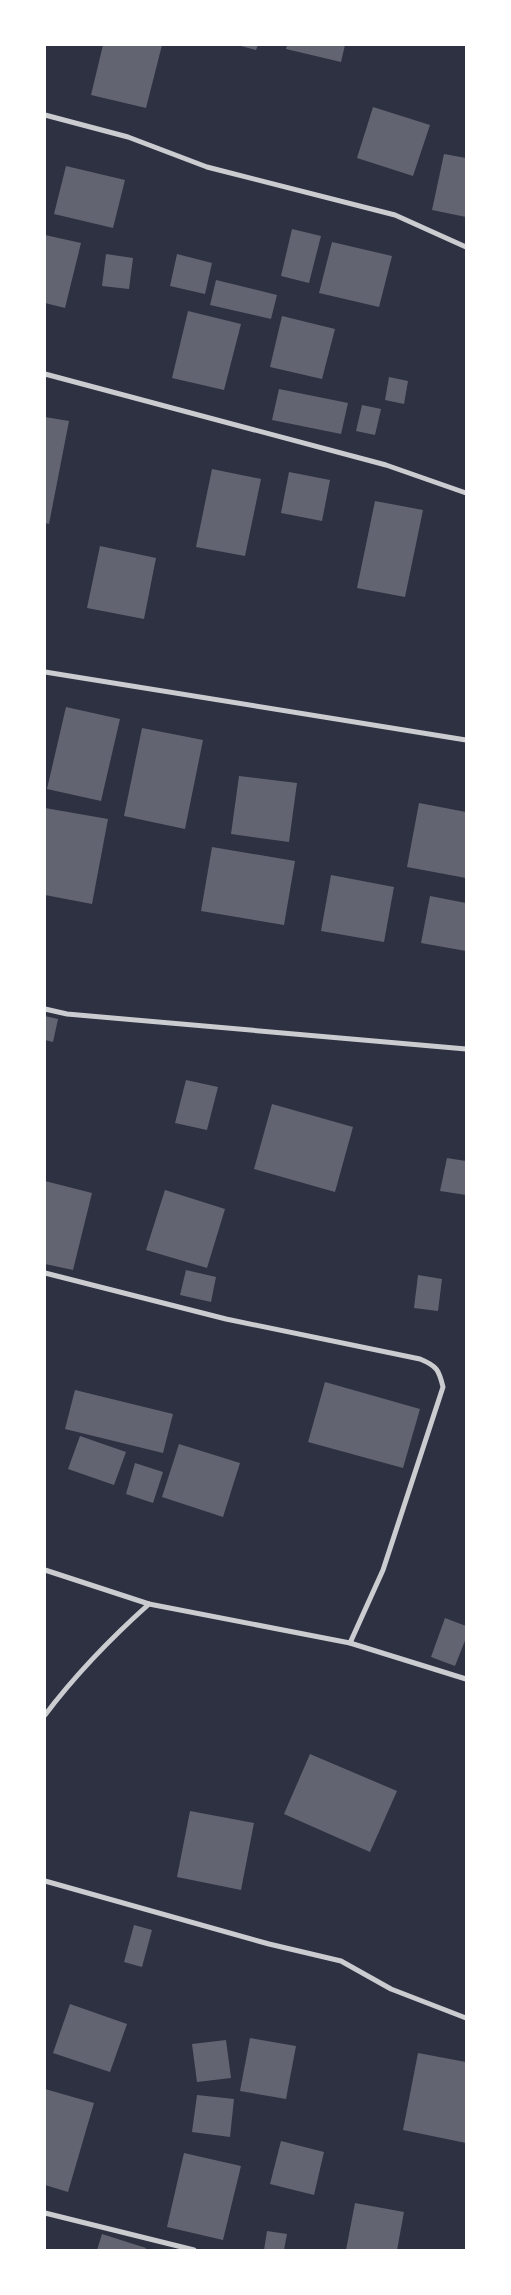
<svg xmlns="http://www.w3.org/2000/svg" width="511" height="2295" font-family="Helvetica,sans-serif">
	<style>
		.building { fill: #626471 }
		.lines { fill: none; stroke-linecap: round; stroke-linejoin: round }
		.minor { stroke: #caccd0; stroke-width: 5 }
	</style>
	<rect width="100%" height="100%" fill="#2d3142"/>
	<g class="building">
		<path d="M103,45H162L146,108L91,95Z"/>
		<path d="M237,45H258L256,50Z"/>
		<path d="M287,45H345L341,62L286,49Z"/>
		<path d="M373,107L430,125L413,176L357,158Z"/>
		<path d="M444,154L466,158V217L432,210Z"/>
		<path d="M66,166L125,180L113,228L54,214Z"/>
		<path d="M292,229L321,236L309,283L281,276Z"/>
		<path d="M45,235L81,243L65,308L45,303Z"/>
		<path d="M332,242L392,256L379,307L319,293Z"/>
		<path d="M106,254L133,258L129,289L102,286Z"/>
		<path d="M177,254L212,263L205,294L170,286Z"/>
		<path d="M216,280L277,295L271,319L210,305Z"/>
		<path d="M188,311L241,324L224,390L172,378Z"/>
		<path d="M282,316L335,329L322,379L270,367Z"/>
		<path d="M389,377L408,381L404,404L385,400Z"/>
		<path d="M279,389L348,403L341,434L272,420Z"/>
		<path d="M362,405L381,409L375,435L356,431Z"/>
		<path d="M45,417L69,421L49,524L45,523Z"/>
		<path d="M212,469L261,479L245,556L196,547Z"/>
		<path d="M289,472L330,480L322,521L281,513Z"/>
		<path d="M375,501L423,510L405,597L357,588Z"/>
		<path d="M100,546L156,558L144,619L87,608Z"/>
		<path d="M66,707L120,719L101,801L47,789Z"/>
		<path d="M142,728L203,740L185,829L124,816Z"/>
		<path d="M239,776L297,783L289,842L231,834Z"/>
		<path d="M419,803L466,812V878L407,867Z"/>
		<path d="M45,808L108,819L92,904L45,895Z"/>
		<path d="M212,847L295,861L284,925L201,911Z"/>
		<path d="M331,875L394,887L384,942L321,931Z"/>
		<path d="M430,896L466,903V951L421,943Z"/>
		<path d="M45,1016L58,1019L53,1042L45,1040Z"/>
		<path d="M186,1080L218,1087L207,1130L175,1123Z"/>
		<path d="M272,1104L353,1127L335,1192L254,1169Z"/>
		<path d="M447,1158L466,1161V1195L440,1191Z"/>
		<path d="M45,1181L92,1193L73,1270L45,1264Z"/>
		<path d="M165,1190L225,1209L207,1268L146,1250Z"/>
		<path d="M186,1270L216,1277L211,1302L180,1295Z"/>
		<path d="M418,1275L442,1279L438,1311L414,1308Z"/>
		<path d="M325,1382L420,1409L403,1468L308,1442Z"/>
		<path d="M75,1390L173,1414L163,1453L65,1429Z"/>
		<path d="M80,1436L126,1452L114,1485L68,1469Z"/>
		<path d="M179,1444L240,1463L223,1517L162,1497Z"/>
		<path d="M135,1463L163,1472L153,1503L126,1494Z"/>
		<path d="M445,1618L466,1626V1638L455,1666L431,1657Z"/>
		<path d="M310,1754L397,1791L370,1852L284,1814Z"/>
		<path d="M190,1811L254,1823L241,1890L177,1877Z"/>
		<path d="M134,1925L152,1930L142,1967L124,1962Z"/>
		<path d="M70,2004L127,2024L110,2072L53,2053Z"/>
		<path d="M250,2038L296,2046L286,2099L240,2091Z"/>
		<path d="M226,2040L231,2078L197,2082L192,2044Z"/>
		<path d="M418,2053L466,2062V2143L403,2130Z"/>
		<path d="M45,2089L94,2103L68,2192L45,2185Z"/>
		<path d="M197,2095L234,2099L230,2137L192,2132Z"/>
		<path d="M281,2141L324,2152L314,2195L270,2184Z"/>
		<path d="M184,2153L241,2166L223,2240L167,2227Z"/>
		<path d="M355,2203L404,2212L397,2250H346Z"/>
		<path d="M267,2231L287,2234L284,2250H264Z"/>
		<path d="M102,2234L146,2248L145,2250H97Z"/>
	</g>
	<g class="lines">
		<g class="minor">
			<path d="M45,115L128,137L207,167L395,215L466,247"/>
			<path d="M45,374L386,465L466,493"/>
			<path d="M45,672L466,740"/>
			<path d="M45,1009L67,1014L466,1049"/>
			<path d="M45,1273L226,1319L420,1359C437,1366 439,1370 443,1387L383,1570L350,1643"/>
			<path d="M45,1570L149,1604L350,1643L466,1679"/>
			<path d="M45,1715C76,1674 111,1638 149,1604"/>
			<path d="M45,1881L269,1944L341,1961L391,1989L466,2018"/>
			<path d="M45,2213L194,2250"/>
		</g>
	</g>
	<rect width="511" height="2295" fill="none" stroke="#ffffff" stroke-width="92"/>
</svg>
